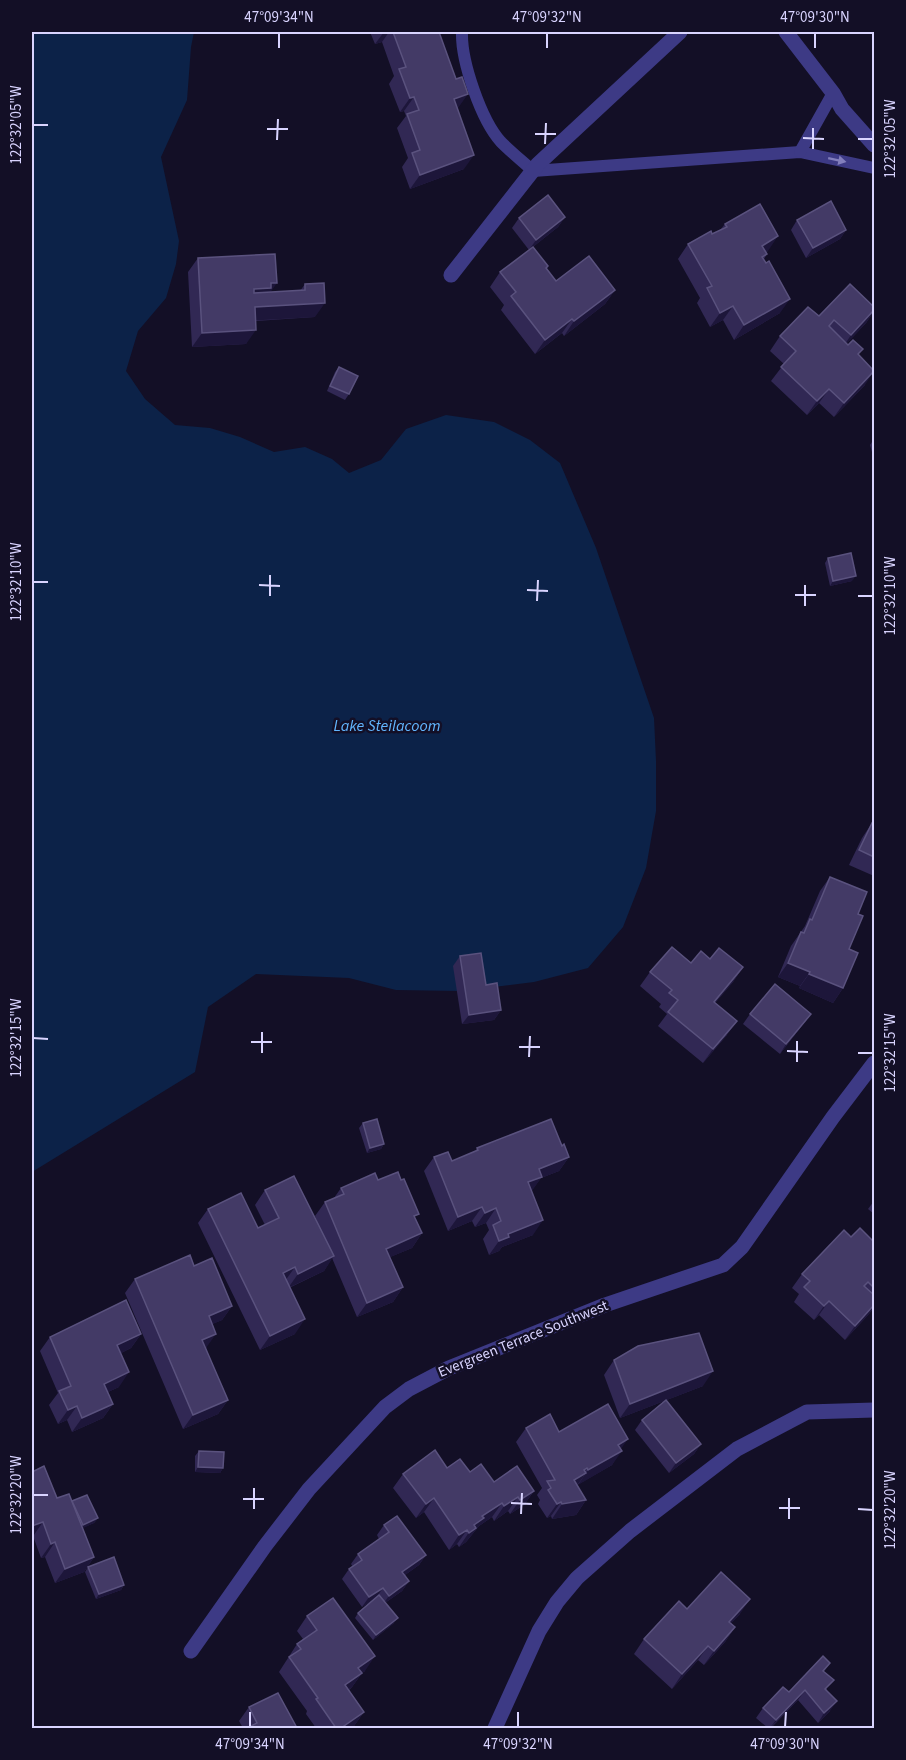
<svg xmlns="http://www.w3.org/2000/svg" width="906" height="1760" font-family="'Source Sans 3',sans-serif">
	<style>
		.water { fill: #0c2248 }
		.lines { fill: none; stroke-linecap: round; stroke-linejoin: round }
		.service { stroke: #3d3a85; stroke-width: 12 }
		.minor { stroke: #3d3a85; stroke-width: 15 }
		.wall { fill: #312854 }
		.shaded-wall { fill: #1d163a }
		.building { fill: #433a66; stroke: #5a527e; stroke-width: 1.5 }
		.oneway { fill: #837fbc }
		.ticks { fill: none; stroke: #d9d4ff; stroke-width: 2 }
		.labels { text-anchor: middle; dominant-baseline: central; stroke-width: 5; stroke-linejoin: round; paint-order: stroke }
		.street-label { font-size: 15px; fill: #d9d4ff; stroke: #130f26 }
		.water-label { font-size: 16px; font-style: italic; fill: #62b6ff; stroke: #130f26 }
		.neatline { fill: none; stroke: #d9d4ff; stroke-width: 2 }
		.ticks-label { font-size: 15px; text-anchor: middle; fill: #d9d4ff }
	</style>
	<rect width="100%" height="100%" fill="#130f26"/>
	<path class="water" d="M32,32H194L191,47L187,100L161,157L179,241L176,264L166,298L138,331L126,371L145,399L175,425L210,428L240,437L274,452L305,447L332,459L349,473L381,460L406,429L446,415L494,422L530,440L560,463L596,548L654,718L656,761V811L646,868L623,927L588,968L534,982L461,991L396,990L349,978L256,974L208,1007L195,1072L32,1172Z"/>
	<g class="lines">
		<g class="service">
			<path d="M462,32C461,61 481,120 501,142C511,152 522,161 533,171L800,152L874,168"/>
			<path d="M800,152L833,93"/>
		</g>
		<g class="minor">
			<path d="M786,32L833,93L842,109L874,145"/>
			<path d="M451,275L538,164L680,32"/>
			<path d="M191,1651L265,1546L309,1489L385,1407L409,1389L449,1368L605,1305L723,1265L742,1247L833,1117L874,1063"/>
			<path d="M495,1728L539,1631L557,1602L577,1578L630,1531L737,1449L807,1412L874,1410"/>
		</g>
	</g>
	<g class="wall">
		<path d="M370,32H439L458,108L464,169L410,189L402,167L408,158L397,128L406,116L404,111L400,112L389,84L394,76L382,42L375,44Z"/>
		<path d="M565,217L558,227L529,250L512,228L519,218Z"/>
		<path d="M797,220L846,230L840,239L806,258L791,230Z"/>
		<path d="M725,224L768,251L766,252L767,254L764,259L780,313L734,340L723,320L710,327L697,303L700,298L678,259L688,244L720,230Z"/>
		<path d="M198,258L270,292L300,291L305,284L315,317L256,321L246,344L192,347L188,272Z"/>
		<path d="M548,266L547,269L556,281L615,290L605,304L564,336L562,333L535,354L501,310L504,305L490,287L500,272Z"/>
		<path d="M874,311L866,323L846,344L859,355L865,385L834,417L819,403L807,415L771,381L784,364L770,351L780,336L819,316Z"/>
		<path d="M339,367L349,394L345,400L327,391L335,372Z"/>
		<path d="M874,439V459L870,445Z"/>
		<path d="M828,558L852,581L830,586L825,563Z"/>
		<path d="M872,823L874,825V876L849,865L862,838Z"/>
		<path d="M830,877L858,914L849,949L843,988L833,1003L799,988L800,986L778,977L791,946L805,926L820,891Z"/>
		<path d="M460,956L501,1010L494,1020L462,1024L453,966Z"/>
		<path d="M710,959L743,967L733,982L715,1003L727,1035L703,1063L658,1026L667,1014L659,1007L661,1004L640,986L650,972Z"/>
		<path d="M750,1014H811L780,1054L743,1024Z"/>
		<path d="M363,1123L384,1144L381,1149L367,1153L359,1128Z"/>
		<path d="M562,1146L569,1157L559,1171L541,1178L531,1191L533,1235L502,1247L499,1251L489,1255L483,1239L489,1230L486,1223L475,1227L472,1221L448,1231L424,1171L434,1157L452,1161L475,1152L477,1148Z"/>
		<path d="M378,1180L416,1219L422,1233L412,1248L390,1257L403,1287L393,1302L357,1317L332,1258L324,1271L289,1288L295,1334L260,1350L198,1223L208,1209L258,1228L265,1225L255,1205L265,1190L319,1227L315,1216L325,1202L334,1198L341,1188Z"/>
		<path d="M874,1201V1214L868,1209Z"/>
		<path d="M851,1237L874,1242V1292L873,1294L874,1295V1307L869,1314L845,1340L819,1315L814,1320L794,1302L799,1294L792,1288L802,1274Z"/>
		<path d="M194,1266L232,1306L222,1320L212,1324L206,1349L228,1400L218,1414L183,1429L125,1293L135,1279Z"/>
		<path d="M141,1334L131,1348L121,1353L119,1387L108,1392L113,1404L103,1418L72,1432L67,1420L58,1424L49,1405L58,1393L40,1351L50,1337Z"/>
		<path d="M614,1360L703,1386L620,1418L604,1375Z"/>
		<path d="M642,1420L701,1444L694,1454L669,1473L635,1430Z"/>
		<path d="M526,1428L559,1432L621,1449L612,1465L577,1485L586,1500L576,1515L552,1519L551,1516L547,1518L538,1504L540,1500L537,1495L542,1488L516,1442Z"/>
		<path d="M199,1451L223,1468L220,1473L195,1472V1456Z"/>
		<path d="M447,1468L470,1472L494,1482L534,1491L524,1505L510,1514L508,1511L494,1521L492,1517L479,1526L466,1542L459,1547L457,1544L449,1550L424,1512L416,1518L393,1488L403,1474Z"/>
		<path d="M57,1498L72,1502L98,1518L94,1523L82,1528L94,1557L84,1572L55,1583L45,1557L41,1558L33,1536Z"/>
		<path d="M384,1525L426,1555L419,1565L405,1575L409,1581L402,1591L385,1603L394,1623L373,1640L355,1618L358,1613L376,1598L362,1607L342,1579L349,1569L353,1567L351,1564L358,1554L379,1539L377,1535Z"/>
		<path d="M88,1567L124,1585L121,1590L96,1599L85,1572Z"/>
		<path d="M687,1609L740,1614L731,1623L735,1627L725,1642L704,1665L698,1660L672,1689L634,1654L644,1639Z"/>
		<path d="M307,1616L365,1671L362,1673L352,1687L349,1690L364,1712L354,1726L351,1728H316L306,1714L307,1711L279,1672L297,1644L303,1639L297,1631Z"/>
		<path d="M830,1663L824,1671L830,1711L818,1723L798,1700L771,1728H768L756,1718L763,1708L789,1692Z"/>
		<path d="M249,1707L297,1728H243L239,1721Z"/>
	</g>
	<g class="shaded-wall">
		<path d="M384,32H389L382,42L375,44Z"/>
		<path d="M468,94L458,108L444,113L454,99Z"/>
		<path d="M414,97L404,111L400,112L410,98Z"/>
		<path d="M474,155L464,169L410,189L420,175Z"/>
		<path d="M565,217L558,227L529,250L536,240Z"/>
		<path d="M846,230L840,239L806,258L813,248Z"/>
		<path d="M778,236L768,251L752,260L762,246Z"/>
		<path d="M271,283H277L267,297L244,304L254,289Z"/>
		<path d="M615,290L605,304L564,336L574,321Z"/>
		<path d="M790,299L780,313L734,340L744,325Z"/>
		<path d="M325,303L315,317L245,321L255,307Z"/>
		<path d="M733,306L723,320L710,327L720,313Z"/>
		<path d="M874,311L866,323L841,350L851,335Z"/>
		<path d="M572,319L562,333L535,354L545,340Z"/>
		<path d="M256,330L246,344L192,347L202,333Z"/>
		<path d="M874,371L865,385L834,417L844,403Z"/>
		<path d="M829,389L819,403L807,415L817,401Z"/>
		<path d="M856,576L852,581L830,586L833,581Z"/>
		<path d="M788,963L810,972L800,986L778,977Z"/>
		<path d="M743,967L733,982L704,1016L714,1002Z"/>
		<path d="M809,974L843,988L833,1003L799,988Z"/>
		<path d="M501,1010L494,1020L462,1024L469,1015Z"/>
		<path d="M811,1014L804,1023L780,1054L786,1044Z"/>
		<path d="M737,1021L727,1035L703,1063L713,1049Z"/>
		<path d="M384,1144L381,1149L367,1153L370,1148Z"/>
		<path d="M569,1157L559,1171L541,1178L532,1191L518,1197L539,1169Z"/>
		<path d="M482,1207L472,1221L448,1231L458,1217Z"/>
		<path d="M496,1208L486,1223L475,1227L485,1213Z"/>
		<path d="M543,1220L533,1235L502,1247L499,1251L489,1255L499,1241L508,1234Z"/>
		<path d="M422,1233L412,1248L376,1263L386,1249Z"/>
		<path d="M334,1256L324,1271L288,1288L298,1274Z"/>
		<path d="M295,1267L285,1281L283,1273Z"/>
		<path d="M403,1287L393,1302L357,1317L367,1303Z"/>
		<path d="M829,1301L819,1315L814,1320L824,1306Z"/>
		<path d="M874,1305V1307L869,1314L845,1340L855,1326Z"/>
		<path d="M232,1306L222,1320L199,1330L209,1316Z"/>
		<path d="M305,1319L295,1334L260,1350L270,1336Z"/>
		<path d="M141,1334L131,1348L107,1360L117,1345Z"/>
		<path d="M216,1334L206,1348L192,1354L202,1340Z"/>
		<path d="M713,1371L703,1386L620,1418L630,1404Z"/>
		<path d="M129,1372L119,1387L94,1398L104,1384Z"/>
		<path d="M228,1400L218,1414L183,1429L193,1415Z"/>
		<path d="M113,1404L103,1418L72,1432L82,1418Z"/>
		<path d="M77,1406L67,1420L58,1424L68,1410Z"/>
		<path d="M628,1439L618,1453L622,1451L612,1465L578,1485L588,1470L618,1445Z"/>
		<path d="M701,1444L694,1454L669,1473L676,1463Z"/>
		<path d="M198,1467L223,1468L220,1473L195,1472Z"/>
		<path d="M587,1468L583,1475L586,1473L576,1487L574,1480Z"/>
		<path d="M534,1491L524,1505L510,1514L520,1500Z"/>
		<path d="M518,1497L508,1511L494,1521L504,1506Z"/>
		<path d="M434,1498L424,1512L416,1518L426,1504Z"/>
		<path d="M586,1500L576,1515L552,1519L562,1504Z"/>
		<path d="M561,1502L551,1516L547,1518L557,1504Z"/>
		<path d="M502,1503L492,1517L479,1526L466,1542L459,1547L474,1525L482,1516Z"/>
		<path d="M98,1518L94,1523L79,1530L83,1525Z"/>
		<path d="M43,1522L33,1536L32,1537V1526Z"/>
		<path d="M467,1530L457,1544L449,1550L459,1535Z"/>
		<path d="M55,1542L45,1557L41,1558L51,1544Z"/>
		<path d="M426,1555L419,1565L395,1582L402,1572Z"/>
		<path d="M94,1557L84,1572L55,1583L65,1569Z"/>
		<path d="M409,1581L402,1591L382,1605L389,1596Z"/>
		<path d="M124,1585L121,1590L96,1599L99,1594Z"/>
		<path d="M383,1588L376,1598L362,1607L369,1597Z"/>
		<path d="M750,1599L740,1614L719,1636L729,1622Z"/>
		<path d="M398,1618L394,1623L373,1640L376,1635Z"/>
		<path d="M735,1627L725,1642L704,1665L714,1651Z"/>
		<path d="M708,1646L698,1660L672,1689L682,1674Z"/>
		<path d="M375,1656L365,1671L348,1682L358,1668Z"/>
		<path d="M362,1673L352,1687L335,1699L345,1685Z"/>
		<path d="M805,1690L798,1700L770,1728L776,1720Z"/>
		<path d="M837,1701L830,1711L818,1723L824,1713Z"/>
		<path d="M364,1712L354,1726L351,1728H341Z"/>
	</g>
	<g class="building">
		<path d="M393,32H439L456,79L462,77L468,94L454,99L474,155L420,175L412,153L420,150L407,114L419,110L414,97L410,98L399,69L406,67Z"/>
		<path d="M548,195L565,217L536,240L519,218Z"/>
		<path d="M831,201L846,230L813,248L797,220Z"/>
		<path d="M760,204L778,236L762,246L767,254L762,257L766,263L769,261L790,299L744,325L733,306L720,313L707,288L712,286L688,244L711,231L712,234L727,227L725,224Z"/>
		<path d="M533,247L548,266L546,268L556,281L589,256L615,290L574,321L572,319L545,340L511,296L516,292L500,272Z"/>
		<path d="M275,254L277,283H271V288L254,289V293L305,290V284L324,283L325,303L255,307L256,330L202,333L198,258Z"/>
		<path d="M850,284L874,307V310L851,335L834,320L829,326L848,345L853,340L863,349L858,354L874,371L844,403L829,389L817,401L781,367L796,351L780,336L808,307L819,316Z"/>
		<path d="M339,367L358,376L349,394L330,386Z"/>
		<path d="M851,553L856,576L833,581L828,558Z"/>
		<path d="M872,823L874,825V857L859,850Z"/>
		<path d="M830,877L867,892L858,914L863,916L849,949L858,953L843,988L809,974L810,972L788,963L801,932L804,933L810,919L812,920Z"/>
		<path d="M672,947L691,963L701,951L710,959L719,948L743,967L714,1002L737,1021L713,1049L668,1012L678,1000L669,993L672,990L650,972Z"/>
		<path d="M481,953L486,985L497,983L501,1010L469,1015L460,956Z"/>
		<path d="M775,984L811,1014L786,1044L750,1014Z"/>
		<path d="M377,1119L384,1144L370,1148L363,1123Z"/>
		<path d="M551,1119L562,1146L564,1144L569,1157L539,1169L542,1177L528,1182L543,1220L508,1234L509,1237L499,1241L493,1225L501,1221L496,1208L485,1213L482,1207L458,1217L434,1157L448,1152L452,1161L478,1150L477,1148Z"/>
		<path d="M398,1172L401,1180L404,1179L419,1214L414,1216L422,1233L386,1249L403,1287L367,1303L325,1202L344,1194L341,1188L375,1173L378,1180Z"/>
		<path d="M294,1176L334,1256L298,1274L295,1267L283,1273L305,1319L270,1336L208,1209L241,1193L258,1228L279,1218L265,1190Z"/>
		<path d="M860,1228L874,1242V1288L868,1282L864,1286L874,1295V1305L855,1326L829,1301L824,1306L804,1287L810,1281L802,1274L844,1230L851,1237Z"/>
		<path d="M190,1255L194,1266L212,1258L232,1306L209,1316L216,1334L202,1340L228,1400L193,1415L135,1279Z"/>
		<path d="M126,1300L141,1334L117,1345L129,1372L104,1384L113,1404L82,1418L77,1406L68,1410L59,1391L71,1386L50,1337Z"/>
		<path d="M699,1333L713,1371L630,1404L614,1360L638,1346Z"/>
		<path d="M666,1400L701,1444L676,1463L642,1420Z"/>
		<path d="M608,1404L628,1439L618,1445L622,1451L588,1470L587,1468L584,1470L586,1473L574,1480L586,1500L562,1504L561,1502L557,1504L548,1490L551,1488L547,1481L555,1480L526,1428L550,1414L559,1432Z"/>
		<path d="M435,1450L447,1468L460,1459L470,1472L481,1464L494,1482L517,1466L534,1491L520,1500L518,1497L504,1506L502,1503L482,1516L484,1518L474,1525L476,1528L469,1533L467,1530L459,1535L434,1498L426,1504L403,1474Z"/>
		<path d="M199,1451L224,1452L223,1468L198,1467Z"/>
		<path d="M44,1466L57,1498L69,1494L94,1557L65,1569L55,1542L51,1544L43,1522L32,1526V1472Z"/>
		<path d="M87,1495L98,1518L83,1525L72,1501Z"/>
		<path d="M397,1516L426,1555L402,1572L409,1581L389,1596L383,1588L369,1597L349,1569L362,1560L358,1554L389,1532L384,1525Z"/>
		<path d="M114,1557L124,1585L99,1594L88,1567Z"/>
		<path d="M721,1572L750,1599L729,1622L735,1627L714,1651L708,1646L682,1674L644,1639L679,1601L687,1609Z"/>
		<path d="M379,1595L398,1618L376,1635L358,1613Z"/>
		<path d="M333,1598L375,1656L358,1668L362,1673L345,1685L364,1712L341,1728H336L316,1699L318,1698L289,1657L301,1649L297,1644L317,1630L307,1616Z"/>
		<path d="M823,1656L830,1663L823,1671L834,1680L825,1689L837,1701L824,1713L805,1690L776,1720L763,1708L783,1687L789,1692Z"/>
		<path d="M278,1693L297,1728H247L257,1723L249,1707Z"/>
	</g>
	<defs><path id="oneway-solid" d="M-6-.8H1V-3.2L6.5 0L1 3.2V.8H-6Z" transform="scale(1.5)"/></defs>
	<use class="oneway" href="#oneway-solid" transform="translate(837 160) rotate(12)"/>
	<path class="ticks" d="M279,48V33M547,48V33M815,48V33M33,125H48M267,129H288M535,134H556M803,138L824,139M858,139H873M277,140L278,119M545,144L546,123M813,149V128M33,582H48M259,585L280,586M527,590L548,591M795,595H816M270,596V575M858,596H873M537,601L538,580M805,606V585M33,1038L48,1039M251,1042H272M519,1047H540M787,1051L808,1052M262,1053V1032M858,1053H873M529,1057L530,1036M797,1062V1041M33,1495H48M243,1499H264M511,1503L532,1504M779,1508H800M254,1509V1488M858,1509L873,1510M521,1514L522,1493M789,1519V1498M250,1727V1712M518,1727V1712M785,1727L786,1712"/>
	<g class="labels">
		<g class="street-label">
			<text transform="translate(523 1339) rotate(-22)">Evergreen Terrace Southwest</text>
		</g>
		<g class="water-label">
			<text x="387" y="726">Lake Steilacoom</text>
		</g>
	</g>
	<rect width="906" height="1760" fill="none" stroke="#130f26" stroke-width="66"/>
	<rect x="33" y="33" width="840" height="1694" class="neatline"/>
	<g class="ticks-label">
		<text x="279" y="22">47°09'34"N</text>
		<text x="547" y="22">47°09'32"N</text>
		<text x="815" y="22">47°09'30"N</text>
		<text transform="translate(16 125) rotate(-90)" y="5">122°32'05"W</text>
		<text transform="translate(890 139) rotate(-90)" y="5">122°32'05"W</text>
		<text transform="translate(16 582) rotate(-90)" y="5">122°32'10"W</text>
		<text transform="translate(890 596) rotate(-90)" y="5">122°32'10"W</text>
		<text transform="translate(16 1038) rotate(-90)" y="5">122°32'15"W</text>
		<text transform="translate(890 1053) rotate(-90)" y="5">122°32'15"W</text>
		<text transform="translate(16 1495) rotate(-90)" y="5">122°32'20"W</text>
		<text transform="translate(890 1510) rotate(-90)" y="5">122°32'20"W</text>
		<text x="250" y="1749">47°09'34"N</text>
		<text x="518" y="1749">47°09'32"N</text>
		<text x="785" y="1749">47°09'30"N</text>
	</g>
</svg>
